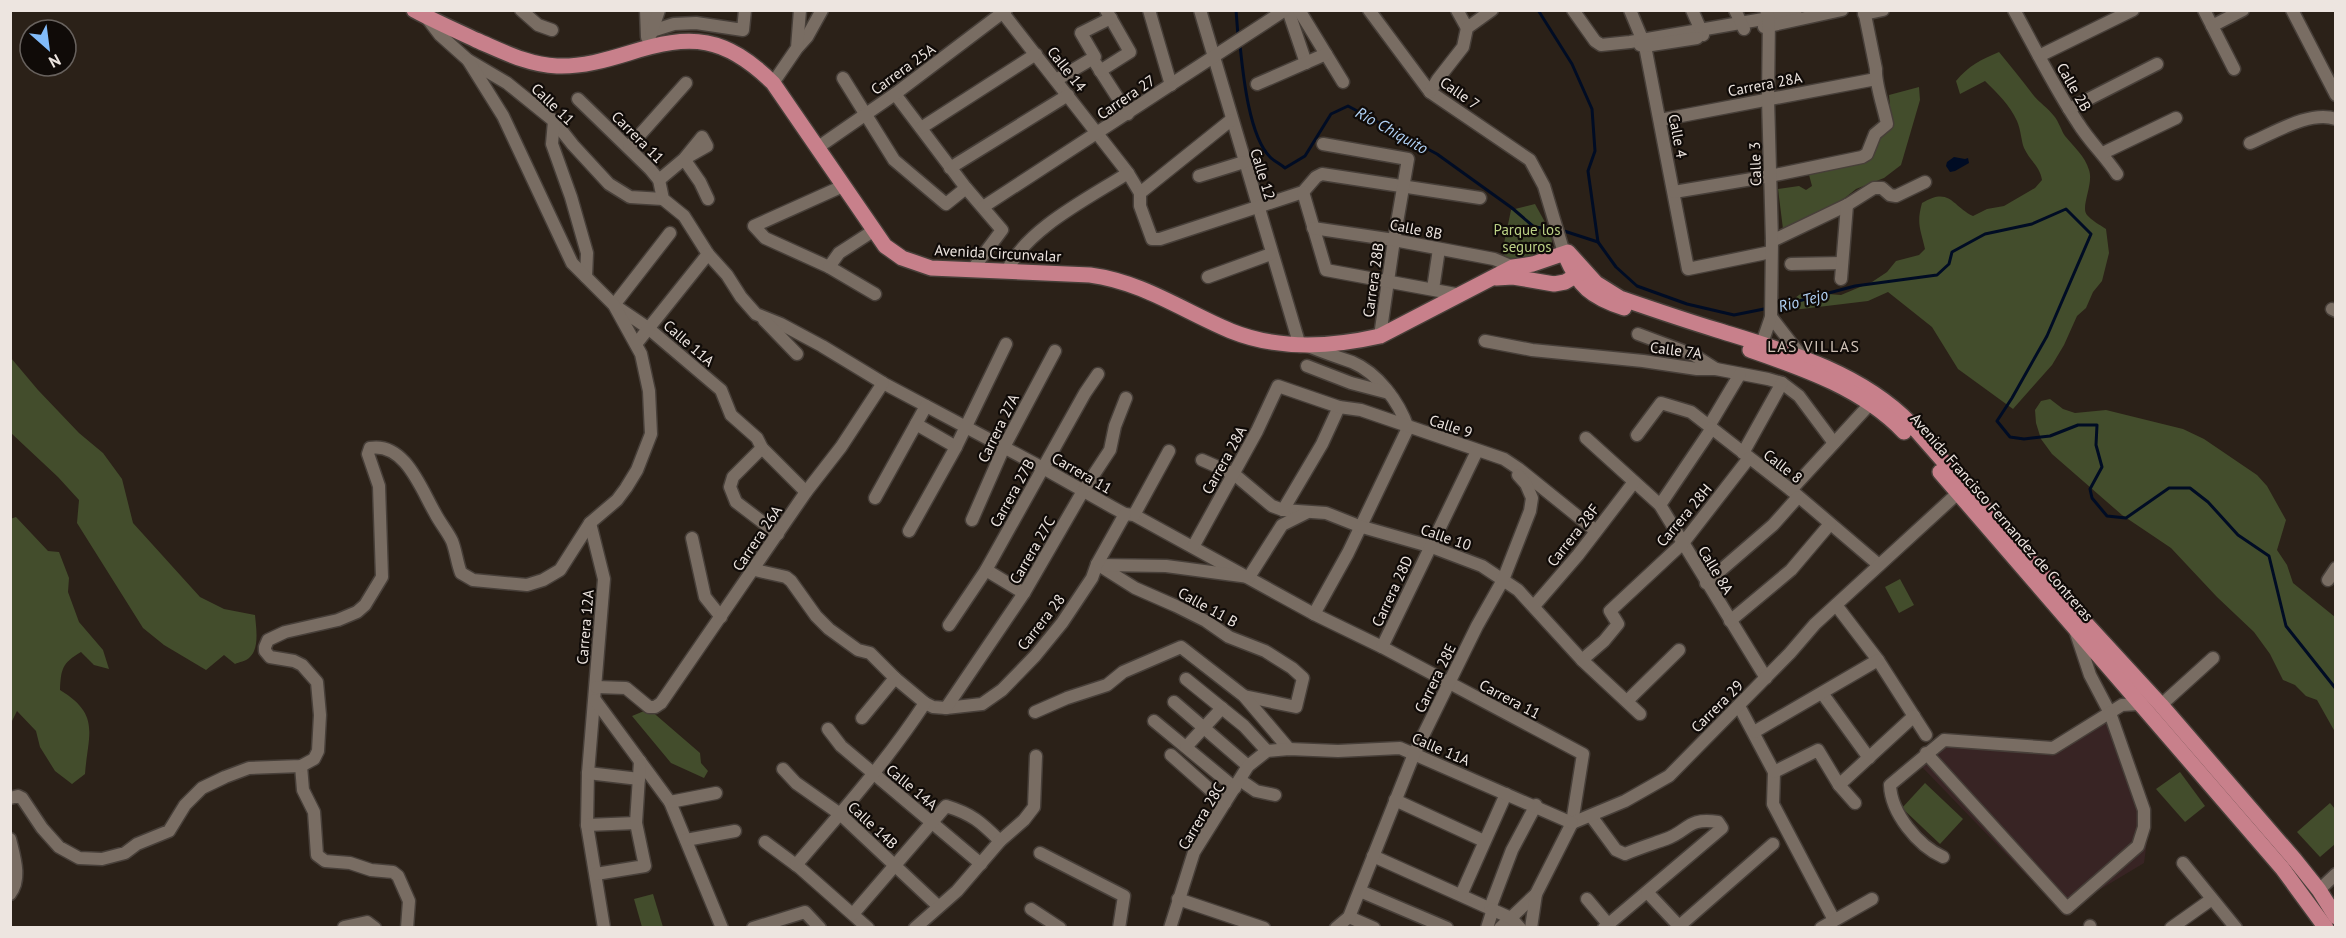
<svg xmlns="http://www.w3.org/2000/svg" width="2346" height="938" font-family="'PT Sans',sans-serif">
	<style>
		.medical { fill: #382424 }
		.green { fill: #434d2c }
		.water { fill: #000c24 }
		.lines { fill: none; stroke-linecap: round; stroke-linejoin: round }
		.stream { stroke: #000c24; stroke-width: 3 }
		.minor-casing { stroke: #473f39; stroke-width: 15 }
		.major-casing { stroke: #473f39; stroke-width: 18 }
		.minor { stroke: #796d63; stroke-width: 12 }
		.major { stroke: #c8808b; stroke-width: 15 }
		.labels { text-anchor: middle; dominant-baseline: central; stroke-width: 4.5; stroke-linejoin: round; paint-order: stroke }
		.street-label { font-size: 15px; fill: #ede5e0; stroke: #100b08 }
		.park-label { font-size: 15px; fill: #bcd286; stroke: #100b08 }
		.water-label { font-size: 16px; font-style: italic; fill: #b0d1f5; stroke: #100b08 }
		.neighbourhood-label { font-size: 16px; letter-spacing: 1.5px; fill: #cfc1b6; stroke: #100b08 }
	</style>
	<rect width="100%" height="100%" fill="#2b2118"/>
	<path class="medical" d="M2103,709L2149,827L2144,863L2094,893L2066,916L1922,767L1945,743L2052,745Z"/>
	<g class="green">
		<path d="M1999,52C2011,67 2023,81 2034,96C2040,103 2048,108 2054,116C2059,122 2061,130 2065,136C2074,147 2085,156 2089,170C2094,184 2080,207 2087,215C2091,220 2100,225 2106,229L2109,253L2102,281L2093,292L2086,308L2077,316L2064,345L2052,365L2013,409L1958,369L1932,327L1888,292L1868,301L1793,310L1795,298L1803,292L1841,295L1872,282L1887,272L1896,261L1919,255L1925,249C1921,230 1916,224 1922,203C1950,186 1952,206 1973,216L1987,209L2004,206L2035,188L2042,180C2040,166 2030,161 2024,148C2021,140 2021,130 2017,121C2010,105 1997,93 1985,81L1960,94L1956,81C1968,66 1982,59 1999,52Z"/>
		<path d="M1919,87L1920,100L1901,165L1884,178L1856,189L1836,205L1783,229L1778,189L1799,186L1806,190L1812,186L1808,171L1867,159L1875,138L1892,128L1889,95Z"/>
		<path d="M1535,204L1551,233L1553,251L1532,258L1508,259L1502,253L1511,210Z"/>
		<path d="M11,358L38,390L79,433L103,453L122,479L133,523L200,597L224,609L255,615C256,627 260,649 249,658C246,661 239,662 235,664L224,655L206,670L164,645L143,628L77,523L79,500L58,477L11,433Z"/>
		<path d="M2050,399L2063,409L2075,413L2106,410L2183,429L2204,439L2257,475L2267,486L2286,520L2277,550L2287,565L2293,583L2335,617V732L2317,700L2306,696L2295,685L2283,680L2270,654L2254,632L2217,597L2171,548L2122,515L2052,454L2041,439L2036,423L2035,410L2041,401Z"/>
		<path d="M16,517L48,551L59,552L69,578L68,592L79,622L103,650L109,669L94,665L81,652C62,663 61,669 60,690C101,715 88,734 85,774L72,784L55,771L40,747L36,731L17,711L11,723L10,519Z"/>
		<path d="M1900,579L1914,605L1899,613L1885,587Z"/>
		<path d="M649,709L700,753L701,763L708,771L704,778L671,763L632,716Z"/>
		<path d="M2180,772L2205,806L2185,822L2156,789Z"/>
		<path d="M1925,783L1963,819L1940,844L1902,808Z"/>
		<path d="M2330,803L2335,809V844L2320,857L2297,832Z"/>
		<path d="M653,894L663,927H642L634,899Z"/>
	</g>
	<path class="water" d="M1954,157L1965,159L1968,158L1969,163L1955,171L1950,172L1946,166L1947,162Z"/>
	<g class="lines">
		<g class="stream">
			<path d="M1236,10L1238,36"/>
			<path d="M1538,10L1572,64L1592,109L1595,151L1588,171L1598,242L1616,267L1637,286L1687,304L1734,315L1769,308"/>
			<path d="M1240,45C1243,74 1249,136 1270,157C1274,161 1280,164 1285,168L1305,156L1331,114L1348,106L1437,154L1512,208L1534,227L1552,229"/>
			<path d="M1561,230L1598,242"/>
			<path d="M1776,307L1855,286L1937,275L1949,264L1952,252L1985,234L2032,224L2066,209L2091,234L2047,336L2012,398L1997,421L2010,437L2024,439L2050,436L2078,425H2097L2096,445L2102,467L2090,489L2092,498L2107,516L2126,518L2169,488H2190L2208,502L2238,535L2269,556L2286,626L2336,689"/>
		</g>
		<defs>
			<g id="minor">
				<path d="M521,10L538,25L552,30"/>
				<path d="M646,10L647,37"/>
				<path d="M1149,10L1171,85"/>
				<path d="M1200,10L1300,346"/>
				<path d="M1288,10L1306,63"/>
				<path d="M1299,10L1343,82"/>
				<path d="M1369,10L1430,92L1530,160L1544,186L1564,253"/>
				<path d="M1457,10L1467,28"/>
				<path d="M1573,10L1595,41L1601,45L1630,42L1769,18L1796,10"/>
				<path d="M1630,10L1645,46L1688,269L1771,252"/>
				<path d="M1692,10L1703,35"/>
				<path d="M1735,10L1744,29"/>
				<path d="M2014,10C2035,48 2054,87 2078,123C2089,141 2105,156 2117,174"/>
				<path d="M2204,10L2234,69"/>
				<path d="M2292,10L2336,95"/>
				<path d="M1003,13L1128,173L1140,193V206L1152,239H1160L1303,192L1316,177L1322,174L1480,198"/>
				<path d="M1864,14L1883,10"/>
				<path d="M427,18L440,35L468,60L507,83L554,121L573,145L609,184L630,197L663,199"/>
				<path d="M2212,26L2243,10"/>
				<path d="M1764,27L1842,10"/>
				<path d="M652,31L674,24L696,23L743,30L745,10"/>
				<path d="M651,34L659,10"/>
				<path d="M1640,45L1645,46L1697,38"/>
				<path d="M798,47L807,37L822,10"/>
				<path d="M2039,56L2133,10"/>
				<path d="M1096,64L1128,114"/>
				<path d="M1100,71L1130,52L1106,10"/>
				<path d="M843,78L894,160L946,204L966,188"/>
				<path d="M1056,80L1095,57L1081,33L1111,18"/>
				<path d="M773,83L797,48L800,10"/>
				<path d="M1257,84L1326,54"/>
				<path d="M1430,92L1438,79L1463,47L1467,28L1492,10"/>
				<path d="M895,94L966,188L1002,230L972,270"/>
				<path d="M578,99L650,169L659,180L663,199L684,216L708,254L727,275L741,297L756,314L781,324L822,346L883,383L1043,468L1112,507L1125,514L1134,515L1314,614L1382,647L1583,754L1572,823L1536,894L1500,928"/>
				<path d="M2069,109L2157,64"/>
				<path d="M1660,120L1876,79"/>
				<path d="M554,121L552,144L571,197L587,253L586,277"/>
				<path d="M921,128L1036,54"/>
				<path d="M2250,143C2274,133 2310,110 2336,119"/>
				<path d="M1323,144L1408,159L1394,240L1380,336"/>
				<path d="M629,147L686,83"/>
				<path d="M817,148L895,94L1006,10"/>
				<path d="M2103,153L2176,118"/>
				<path d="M950,168L1068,95"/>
				<path d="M1199,176L1244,162"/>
				<path d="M659,180L684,159L707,146L702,137L684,159L700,182L708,199"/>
				<path d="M843,186L754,226L765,238L829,267L875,294"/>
				<path d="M1303,192L1326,270L1461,295"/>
				<path d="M1674,192L1770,176L1862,157L1867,154L1875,134L1887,124C1884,108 1875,84 1876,69L1864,10"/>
				<path d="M1140,193L1231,120"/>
				<path d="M983,207L1285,10"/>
				<path d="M1313,228L1394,240L1494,259L1513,267"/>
				<path d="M670,233L614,305L648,328L721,390L731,415L757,438L762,448L806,492"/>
				<path d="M1772,241L1847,205L1874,188H1882L1890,195L1896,196L1925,182"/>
				<path d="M1791,264L1842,263"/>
				<path d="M829,267L839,253L873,231"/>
				<path d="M1007,271C1026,229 1089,198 1128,173"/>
				<path d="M1208,277L1271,254"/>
				<path d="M1841,279L1847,205"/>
				<path d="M1433,289L1439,249"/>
				<path d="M2332,309L2336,311"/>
				<path d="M1771,317L1802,357"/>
				<path d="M764,320L797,354"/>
				<path d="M1638,334L1694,355L1716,369"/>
				<path d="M1485,341L1532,350L1643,361L1697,369H1716L1768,379L1782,383L1799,396L1834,443"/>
				<path d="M636,344L708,254"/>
				<path d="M1308,346C1323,352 1337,357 1352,362C1378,373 1399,402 1408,428L1348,553L1314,614"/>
				<path d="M1759,352L1771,317L1772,241L1768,99L1769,18L1766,10"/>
				<path d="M1307,366L1351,383L1389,393"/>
				<path d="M916,424L956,447"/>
				<path d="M1709,426L1740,374"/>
				<path d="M1637,435L1661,403L1691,412L1709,426L1791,490L1879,565"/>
				<path d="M1586,438L1660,505L1766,678"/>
				<path d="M762,448L733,477L730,487L736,502L778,534"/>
				<path d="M1743,453L1782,383"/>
				<path d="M1202,460L1234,474L1272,506L1283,510L1326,513L1359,526L1429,546L1482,566L1518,590L1582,660L1640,714"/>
				<path d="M1791,490L1870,404"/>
				<path d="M875,498L926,406"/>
				<path d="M1660,505L1712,428"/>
				<path d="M1283,510L1322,444L1339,407"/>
				<path d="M1134,515L1169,451"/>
				<path d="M972,520L1004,447L1055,351"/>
				<path d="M590,523L604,579L588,773L587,825L604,928"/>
				<path d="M909,531L956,447L1006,344"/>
				<path d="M692,538L705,597L721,617"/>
				<path d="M1193,547L1257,431L1278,386L1339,407L1361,410L1504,459L1519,469L1596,531"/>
				<path d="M1097,564L1135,588L1176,606L1206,621L1229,637L1265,651L1292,668L1303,678L1296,707L1244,696"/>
				<path d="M1101,565L1166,566L1249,577L1282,525L1306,513"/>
				<path d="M755,570L786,577L791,581L816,616L829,629L858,650L870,653L895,678L925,703L933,707L946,708L982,704L1002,690L1035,656L1062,623L1092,578L1097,564L1125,514"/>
				<path d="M986,570L1024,593"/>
				<path d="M2328,580L2336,568"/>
				<path d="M1706,583L1773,525L1798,497"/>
				<path d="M1836,605L1878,660L1926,735"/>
				<path d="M1534,606L1578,555L1634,482"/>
				<path d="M1730,621L1791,570L1830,524"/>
				<path d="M949,625L986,570L1085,393L1098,374"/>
				<path d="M1382,647L1477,451"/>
				<path d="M1582,660L1604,641L1618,624L1610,611L1683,543L1749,458"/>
				<path d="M1186,679L1244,726L1267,751"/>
				<path d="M596,687L626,688L649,707H655L661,703L806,492L841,447L883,383"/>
				<path d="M1822,693L1869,758"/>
				<path d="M595,700L670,802L722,928"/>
				<path d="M1627,701L1679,650"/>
				<path d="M1174,702L1248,766"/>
				<path d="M2161,705L2213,658"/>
				<path d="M1739,706L1774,772L1773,804L1834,920"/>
				<path d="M946,708L1024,593L1083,491L1110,450L1115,426L1126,398"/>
				<path d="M1035,712L1067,698L1107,685L1123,672L1181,647L1244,696L1289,749"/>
				<path d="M862,718L895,678"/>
				<path d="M1154,721L1235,788"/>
				<path d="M828,729L841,746L981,864"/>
				<path d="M1754,732L1878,660"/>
				<path d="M1186,747L1222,708"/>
				<path d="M1926,753L2067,908L2138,846L2144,827V810L2110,713L2090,675L2076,633"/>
				<path d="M1171,755L1225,803"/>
				<path d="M301,766L303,790L314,812L317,855L325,861L350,863L371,870L393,872L398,876L409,901L407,928"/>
				<path d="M783,769L796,783L840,814L938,906"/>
				<path d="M1774,772L1818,750L1839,785L1855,803"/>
				<path d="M588,773L639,779"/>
				<path d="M1240,780L1256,791L1275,795"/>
				<path d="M1839,785L1914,716"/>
				<path d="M10,798L18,796L22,798L42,828L59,847L79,858L102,859L125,853L137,844L169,831L185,805L202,788L225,777L249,768L301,766L314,759L318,751L320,715L317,682L302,665L294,661L270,657L265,651V647L268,640L285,632L338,620L357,612L365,605L382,577L379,486L368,454L370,448C405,442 421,489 435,513C440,523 448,532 452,541C456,551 457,563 461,573L473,580L527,585L543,580L560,570L590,523L617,500L626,488L637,470L651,434L649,391L641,354L614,305L572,263L503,116L468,60"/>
				<path d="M1395,800L1484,841"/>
				<path d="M670,802L716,793"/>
				<path d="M1591,816L1616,850L1625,854C1639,848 1652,844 1666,839C1689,831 1687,817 1718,822L1722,828L1604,928"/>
				<path d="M1572,823L1625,801L1669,776L1790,653L1815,624L1958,493"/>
				<path d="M587,825L636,823"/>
				<path d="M10,839C14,856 22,879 10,894"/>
				<path d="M686,840L735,831"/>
				<path d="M765,842L800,868L868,928"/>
				<path d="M1040,853L1124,896L1119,928"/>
				<path d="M1373,856L1511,918L1520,928"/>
				<path d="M1943,857C1918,846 1891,813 1890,785L1944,740L2053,748L2122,705L2139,704"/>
				<path d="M2183,863L2236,928"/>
				<path d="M796,865C841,813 887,761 925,703"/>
				<path d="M596,874L645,866L636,823L640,761"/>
				<path d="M2319,890L2336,874"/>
				<path d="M1360,891L1447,928"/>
				<path d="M1647,892L1679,926"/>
				<path d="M1461,895L1506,794"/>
				<path d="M1178,899L1264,928"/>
				<path d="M1587,899L1608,924"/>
				<path d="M1490,908L1512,850L1536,805"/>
				<path d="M1031,909L1060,928"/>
				<path d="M853,914L946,806C972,814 981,822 1000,841"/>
				<path d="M1349,917L1374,928"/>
				<path d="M344,927L367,922L375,928"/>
				<path d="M753,928L805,912L820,928"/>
				<path d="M915,928L957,891L1000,841L1024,820L1034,807L1036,756"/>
				<path d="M1170,928L1194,852L1248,766L1267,751L1289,749L1338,751L1400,748L1572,823"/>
				<path d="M1336,928L1349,917L1414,754L1477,626L1503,580L1530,511L1532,498L1526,484L1518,475"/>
				<path d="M1487,928L1493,909"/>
				<path d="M1531,928L1536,894"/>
				<path d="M1677,928L1773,844"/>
				<path d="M1821,928L1872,899"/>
				<path d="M2090,928V926"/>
				<path d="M2171,928L2212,899"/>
			</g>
			<g id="major">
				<path d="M414,10C434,21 455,30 476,40C502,51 528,65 557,66C582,67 606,60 629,53C692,33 725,36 773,83L885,246L902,258L931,268L1090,275C1143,282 1183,311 1231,331C1278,350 1332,347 1380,336L1513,267L1533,264L1568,252L1596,283L1620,298C1652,309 1684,320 1717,330C1785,351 1859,371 1910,423L2081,618L2161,705L2295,860L2319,890L2336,917"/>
				<path d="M1565,255C1579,287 1591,297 1624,308"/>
				<path d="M1496,278L1513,277L1554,284L1565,282L1582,272"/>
				<path d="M1750,350C1805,369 1863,389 1904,432"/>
				<path d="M1940,472L2282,868L2326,928"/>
			</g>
		</defs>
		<use href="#minor" class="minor-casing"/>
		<use href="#major" class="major-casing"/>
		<use href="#minor" class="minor"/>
		<use href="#major" class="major"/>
	</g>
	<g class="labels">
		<g class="street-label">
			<text transform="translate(903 69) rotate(-36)">Carrera 25A</text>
			<text transform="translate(1067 69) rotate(52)">Calle 14</text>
			<text transform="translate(1765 84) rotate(-11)">Carrera 28A</text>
			<text transform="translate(2074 87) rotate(60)">Calle 2B</text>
			<text transform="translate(1460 93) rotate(35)">Calle 7</text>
			<text transform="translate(1126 97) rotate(-34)">Carrera 27</text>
			<text transform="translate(553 104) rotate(44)">Calle 11</text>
			<text transform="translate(1678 136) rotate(79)">Calle 4</text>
			<text transform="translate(638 137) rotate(45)">Carrera 11</text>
			<text transform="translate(1755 164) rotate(-92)">Calle 3</text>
			<text transform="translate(1263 174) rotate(73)">Calle 12</text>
			<text transform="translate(1416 229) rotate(11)">Calle 8B</text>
			<text transform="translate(998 253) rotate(3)">Avenida Circunvalar</text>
			<text transform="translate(1373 280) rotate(-82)">Carrera 28B</text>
			<text transform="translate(689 343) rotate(41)">Calle 11A</text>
			<text transform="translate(1676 350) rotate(7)">Calle 7A</text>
			<text transform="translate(1451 426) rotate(18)">Calle 9</text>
			<text transform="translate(998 428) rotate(-64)">Carrera 27A</text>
			<text transform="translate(1224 460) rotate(-61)">Carrera 28A</text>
			<text transform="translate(1783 466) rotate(38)">Calle 8</text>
			<text transform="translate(1082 473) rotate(30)">Carrera 11</text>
			<text transform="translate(1012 493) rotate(-61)">Carrera 27B</text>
			<text transform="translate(1684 515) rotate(-50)">Carrera 28H</text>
			<text transform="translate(2002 517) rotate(49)">Avenida Francisco Fernandez de Contreras</text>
			<text transform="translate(1573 535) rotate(-52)">Carrera 28F</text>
			<text transform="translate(1446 537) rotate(19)">Calle 10</text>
			<text transform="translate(757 538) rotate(-56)">Carrera 26A</text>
			<text transform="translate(1032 550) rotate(-60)">Carrera 27C</text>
			<text transform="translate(1716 570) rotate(59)">Calle 8A</text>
			<text transform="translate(1392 591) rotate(-65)">Carrera 28D</text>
			<text transform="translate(1208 607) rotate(29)">Calle 11 B</text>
			<text transform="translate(1041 622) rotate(-52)">Carrera 28</text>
			<text transform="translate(585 627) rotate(-85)">Carrera 12A</text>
			<text transform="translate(1435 678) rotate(-64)">Carrera 28E</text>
			<text transform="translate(1510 699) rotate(28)">Carrera 11</text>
			<text transform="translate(1717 706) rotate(-45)">Carrera 29</text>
			<text transform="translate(1441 749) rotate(23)">Calle 11A</text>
			<text transform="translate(912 787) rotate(40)">Calle 14A</text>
			<text transform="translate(1201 816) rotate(-59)">Carrera 28C</text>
			<text transform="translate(873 825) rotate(43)">Calle 14B</text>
		</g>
		<g class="park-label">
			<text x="1527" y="229">Parque los<tspan x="1527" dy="17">seguros</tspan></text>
		</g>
		<g class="water-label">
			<text transform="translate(1392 130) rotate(29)">Río Chiquito</text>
			<text transform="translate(1803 300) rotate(-15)">Rio Tejo</text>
		</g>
		<g class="neighbourhood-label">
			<text x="1814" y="346">LAS VILLAS</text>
		</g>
	</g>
	<rect width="2346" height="938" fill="none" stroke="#ede5e0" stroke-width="24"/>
	<g transform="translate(48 48) rotate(152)"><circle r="28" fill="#100b08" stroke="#68625e" stroke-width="1.5"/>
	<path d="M0-4.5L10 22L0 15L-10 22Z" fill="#82bcfa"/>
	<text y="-9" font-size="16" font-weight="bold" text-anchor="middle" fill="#ede5e0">N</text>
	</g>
</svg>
